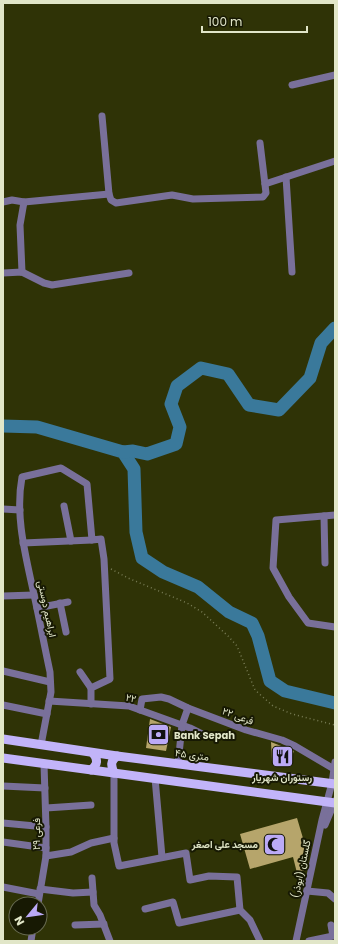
<svg xmlns="http://www.w3.org/2000/svg" width="338" height="944" font-family="Poppins,Vazirmatn,sans-serif">
	<style>
		.lines { fill: none; stroke-linecap: round; stroke-linejoin: round }
		.river { stroke: #3a799b; stroke-width: 13 }
		.building { fill: #b6a56b }
		.path { stroke: #797d56; stroke-width: 1.5; stroke-dasharray: 1 3; stroke-linecap: butt }
		.minor { stroke: #79709a; stroke-width: 7 }
		.major { stroke: #c2b4f9; stroke-width: 9 }
		.labels { text-anchor: middle; dominant-baseline: central; stroke-width: 4; stroke-linejoin: round; paint-order: stroke }
		.street-label { font-size: 10px; fill: #e1e6c8; stroke: #171903 }
		.poi-label { font-size: 10px; font-weight: bold; fill: #e1e6c8; stroke: #171903; text-anchor: start }
	</style>
	<rect width="100%" height="100%" fill="#2f3306"/>
	<g class="lines">
		<g class="river">
			<path d="M3,426L37,427L123,452L134,469L136,532L142,558L163,572L198,587L229,612L252,623L258,636L270,681L285,691L335,703"/>
			<path d="M123,452L133,451L147,454L176,444L180,427L171,404L177,386L201,368L228,374L249,405L279,410L310,378L321,343L335,328"/>
		</g>
	</g>
	<g class="building">
		<path d="M150,719L171,727L166,751L146,748Z"/>
		<path d="M271,742L294,751L289,764L272,762Z"/>
		<path d="M297,818L308,855H309L306,870L297,873L293,857L250,869L240,834Z"/>
	</g>
	<g class="lines">
		<path class="path" d="M111,569L128,578L187,603L202,612L228,636L237,646L255,690L273,706L292,714L335,725"/>
		<g class="minor">
			<path d="M292,85L335,75"/>
			<path d="M102,116L109,194L111,200L116,203L172,195L193,199L263,197L266,193L260,143"/>
			<path d="M286,177L292,272"/>
			<path d="M265,184L335,161"/>
			<path d="M3,202L12,200L24,202L109,194"/>
			<path d="M22,272L20,225L24,202"/>
			<path d="M3,273L22,272L44,283L52,285L129,273"/>
			<path d="M64,506L71,541"/>
			<path d="M3,509L20,510"/>
			<path d="M335,515L276,520L273,568L289,597L308,623L335,627"/>
			<path d="M324,516L325,563"/>
			<path d="M23,543L92,540"/>
			<path d="M3,596L34,595"/>
			<path d="M60,603L66,632"/>
			<path d="M37,608L68,602"/>
			<path d="M3,671L50,682"/>
			<path d="M80,672L91,688"/>
			<path d="M49,701L129,706L190,728L204,735"/>
			<path d="M3,705L47,714"/>
			<path d="M140,710L142,699L161,697L169,699L188,708L246,730L282,740L295,746L334,769"/>
			<path d="M41,745L51,692L50,672C44,644 39,617 33,590C25,553 15,515 22,477L61,468L87,484L92,540L101,539L104,559L110,679L91,688V704"/>
			<path d="M178,764L182,725L188,708"/>
			<path d="M114,773V843L119,866L186,853L190,880L209,876L237,877L240,910L250,920L260,941"/>
			<path d="M155,778L162,857"/>
			<path d="M3,786L45,788"/>
			<path d="M46,808L91,805"/>
			<path d="M3,823L46,827"/>
			<path d="M325,825L335,801"/>
			<path d="M3,842L46,848"/>
			<path d="M46,856L71,852L91,843L114,838"/>
			<path d="M92,878L94,905L100,915L110,941"/>
			<path d="M3,887L39,894"/>
			<path d="M40,889L73,893L93,892"/>
			<path d="M307,891L328,893L335,899"/>
			<path d="M38,904L46,856V827L44,764"/>
			<path d="M145,909L173,902L179,923L240,910"/>
			<path d="M75,925L104,924"/>
			<path d="M31,941L33,928"/>
			<path d="M296,941L322,820L332,783L335,762"/>
			<path d="M309,941L333,936L331,925"/>
		</g>
		<g class="major">
			<path d="M3,739L117,756L335,784"/>
			<path d="M3,758L335,803"/>
			<path d="M91,770C98,765 98,759 93,753"/>
			<path d="M114,773C111,766 110,761 117,756"/>
		</g>
	</g>
	<defs>
		<symbol id="bank-square" viewBox="-11 -11 22 22"><rect x="-9" y="-9" width="18" height="18" rx="4" fill="#bbaaf6" stroke="#171903"/><path d="M-6-4H6V4H-6ZM0-2.3a2.3 2.3 0 1 0 0 4.6a2.3 2.3 0 1 0 0-4.6Z" fill="#111"/></symbol>
		<symbol id="restaurant-square" viewBox="-11 -11 22 22"><rect x="-9" y="-9" width="18" height="18" rx="4" fill="#bbaaf6" stroke="#171903"/><path d="M-5-6h1v4h1v-4h1v4h1v-4h1v5L-1.5 .5V6h-2V.5L-5-1ZM5-6V6H3V1.5H1.5Q1.5-4 5-6Z" fill="#111"/></symbol>
		<symbol id="mosque-square" viewBox="-11 -11 22 22"><rect x="-9" y="-9" width="18" height="18" rx="4" fill="#bbaaf6" stroke="#171903"/><path d="M3.5-4.9A6 6 0 1 0 3.5 4.9A5 5 0 1 1 3.5-4.9Z" fill="#111"/></symbol>
	</defs>
	<g fill-rule="evenodd">
		<use href="#bank-square" x="146" y="722" width="25" height="25"/>
		<use href="#restaurant-square" x="270" y="744" width="25" height="25"/>
		<use href="#mosque-square" x="262" y="832" width="25" height="25"/>
	</g>
	<g class="labels">
		<g class="street-label">
			<text transform="translate(47 609) rotate(78)">ابراهیم دوستی</text>
			<text transform="translate(131 698) rotate(11)">۲۲</text>
			<text transform="translate(238 716) rotate(20)">فرعی ۲۲</text>
			<text transform="translate(192 755) rotate(8)">۴۵ متری</text>
			<text transform="translate(36 834) rotate(-90)">فرعی ۲۹</text>
			<text transform="translate(301 869) rotate(-78)">گلستان (ابوذر)</text>
		</g>
		<g class="poi-label">
			<text x="174" y="735">Bank Sepah</text>
			<text x="282" y="777" text-anchor="middle">رستوران شهریار</text>
			<text x="258" y="844" text-anchor="end">مسجد علی اصغر</text>
		</g>
	</g>
	<rect width="338" height="944" fill="none" stroke="#e1e6c8" stroke-width="8"/>
	<g transform="translate(28 916) rotate(241)"><circle r="19" fill="#171903" stroke="#686b52"/>
	<path d="M0-3L7 15L0 10L-7 15Z" fill="#bbaaf6"/>
	<text y="-6" font-size="11" font-weight="bold" text-anchor="middle" fill="#e1e6c8">N</text>
	</g>
	<path d="M202 26v6h105v-6" fill="none" stroke="#e1e6c8" stroke-width="2"/>
	<text x="208" y="26" font-size="12" fill="#e1e6c8" stroke="#171903" stroke-width="3" paint-order="stroke">100 m</text>
</svg>
